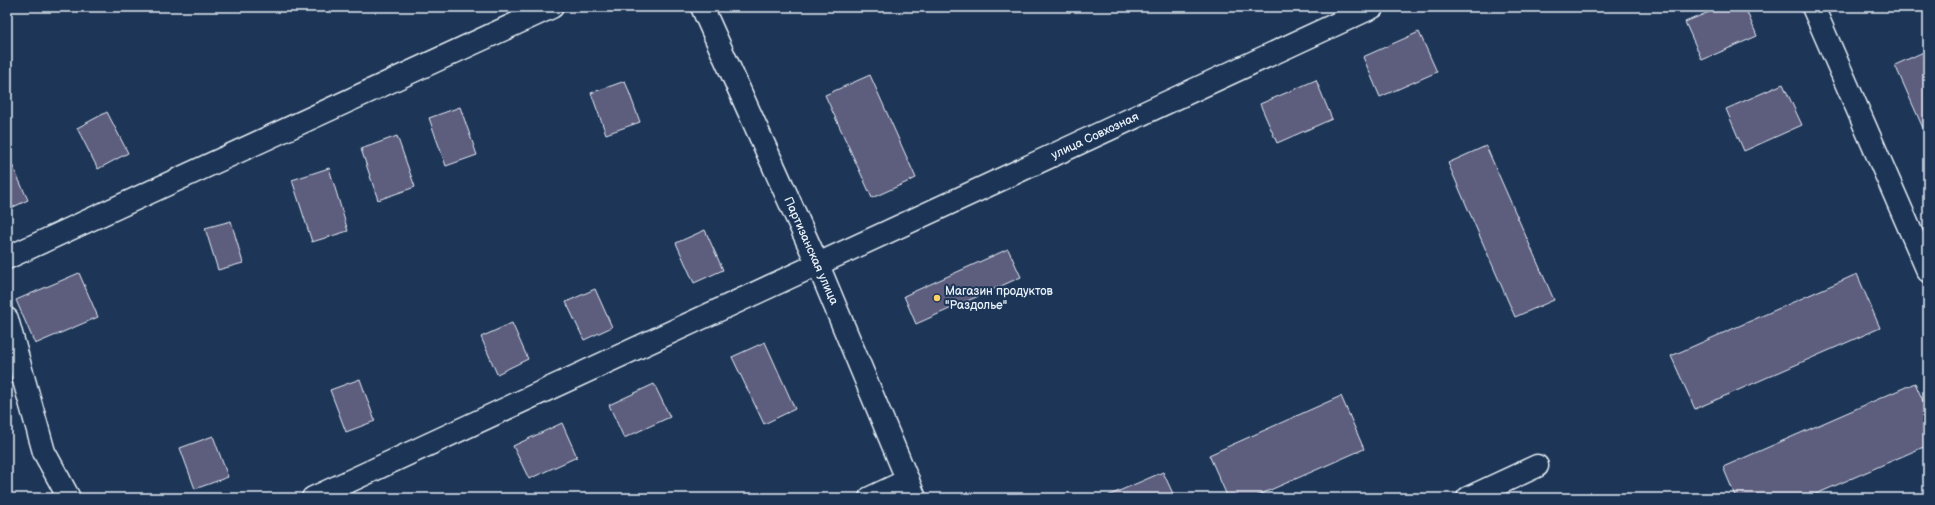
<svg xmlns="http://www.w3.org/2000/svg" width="1935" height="505" font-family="'Balsamiq Sans',sans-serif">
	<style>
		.building { fill: #5d5d7e; stroke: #e8f1f8 }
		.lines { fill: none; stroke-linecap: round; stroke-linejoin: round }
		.minor-casing { stroke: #e8f1f8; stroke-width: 25 }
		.minor { stroke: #1d3557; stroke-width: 22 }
		.poi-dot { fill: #ffd166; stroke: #1d3557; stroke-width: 1.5 }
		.labels { text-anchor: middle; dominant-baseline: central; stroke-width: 4; stroke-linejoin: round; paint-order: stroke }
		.street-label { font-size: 12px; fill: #e8f1f8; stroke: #1d3557 }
		.poi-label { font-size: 12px; fill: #e8f1f8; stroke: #1d3557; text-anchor: start }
	</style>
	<rect width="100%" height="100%" fill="#1d3557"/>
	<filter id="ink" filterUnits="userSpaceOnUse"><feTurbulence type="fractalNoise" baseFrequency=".025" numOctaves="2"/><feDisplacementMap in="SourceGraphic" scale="8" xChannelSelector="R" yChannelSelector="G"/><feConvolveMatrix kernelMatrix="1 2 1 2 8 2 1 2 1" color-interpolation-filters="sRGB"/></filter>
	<g filter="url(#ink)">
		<g class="building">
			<path d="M1721,7H1745L1757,36L1702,60L1685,22Z"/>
			<path d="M1419,32L1437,72L1380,97L1363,57Z"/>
			<path d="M1928,50V137H1927L1895,65Z"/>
			<path d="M870,75L916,178L872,198L825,95Z"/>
			<path d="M1316,80L1332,119L1277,143L1260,104Z"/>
			<path d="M625,81L640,122L606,134L591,93Z"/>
			<path d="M1783,84L1802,125L1744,151L1726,109Z"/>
			<path d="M460,107L477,155L446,166L429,118Z"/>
			<path d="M107,112L128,153L98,169L77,128Z"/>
			<path d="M397,136L415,187L378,200L361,149Z"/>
			<path d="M1486,146L1554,300L1515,317L1448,163Z"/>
			<path d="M9,158L28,200L7,210V159Z"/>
			<path d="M329,168L348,231L312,242L292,180Z"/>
			<path d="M231,221L243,263L218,270L205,228Z"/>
			<path d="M705,230L723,270L694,283L676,243Z"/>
			<path d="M1008,249L1021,277L916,324L904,296Z"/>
			<path d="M79,273L98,317L35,344L16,300Z"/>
			<path d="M1857,274L1880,328L1695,409L1671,356Z"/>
			<path d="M595,289L612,327L584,340L566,302Z"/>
			<path d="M512,323L528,359L497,374L481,337Z"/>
			<path d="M765,342L795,409L764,424L732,357Z"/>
			<path d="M360,379L375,421L346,432L330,390Z"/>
			<path d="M1915,383L1928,412V445L1807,498H1736L1723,467Z"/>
			<path d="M654,384L670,417L624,438L609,405Z"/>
			<path d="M1341,396L1364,449L1252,498H1228L1209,455Z"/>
			<path d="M562,423L577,457L529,479L513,446Z"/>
			<path d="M213,436L228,477L195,489L180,448Z"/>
			<path d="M1163,472L1175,498H1103Z"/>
		</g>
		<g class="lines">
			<defs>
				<g id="minor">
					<path d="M702,7L818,265L915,498"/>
					<path d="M1813,7L1928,271"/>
					<path d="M7,258L552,7"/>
					<path d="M7,319L44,452L69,498"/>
					<path d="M313,498L1373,7"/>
					<path d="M870,498L908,480"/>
					<path d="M1468,498L1537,466"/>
				</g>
			</defs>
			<use href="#minor" class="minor-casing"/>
			<use href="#minor" class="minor"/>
		</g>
	</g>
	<circle class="poi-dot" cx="937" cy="298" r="4"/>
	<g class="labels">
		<g class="street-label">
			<text transform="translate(1095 136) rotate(-25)">улица Совхозная</text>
			<text transform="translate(811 251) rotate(66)">Партизанская улица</text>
		</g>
		<g class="poi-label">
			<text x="945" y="291">Магазин продуктов<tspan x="945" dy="14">"Раздолье"</tspan></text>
		</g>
	</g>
	<rect width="1935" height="505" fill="none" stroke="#1d3557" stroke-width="24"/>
	<rect x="12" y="12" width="1911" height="481" fill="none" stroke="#e8f1f8" stroke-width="1.5" filter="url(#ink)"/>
</svg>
